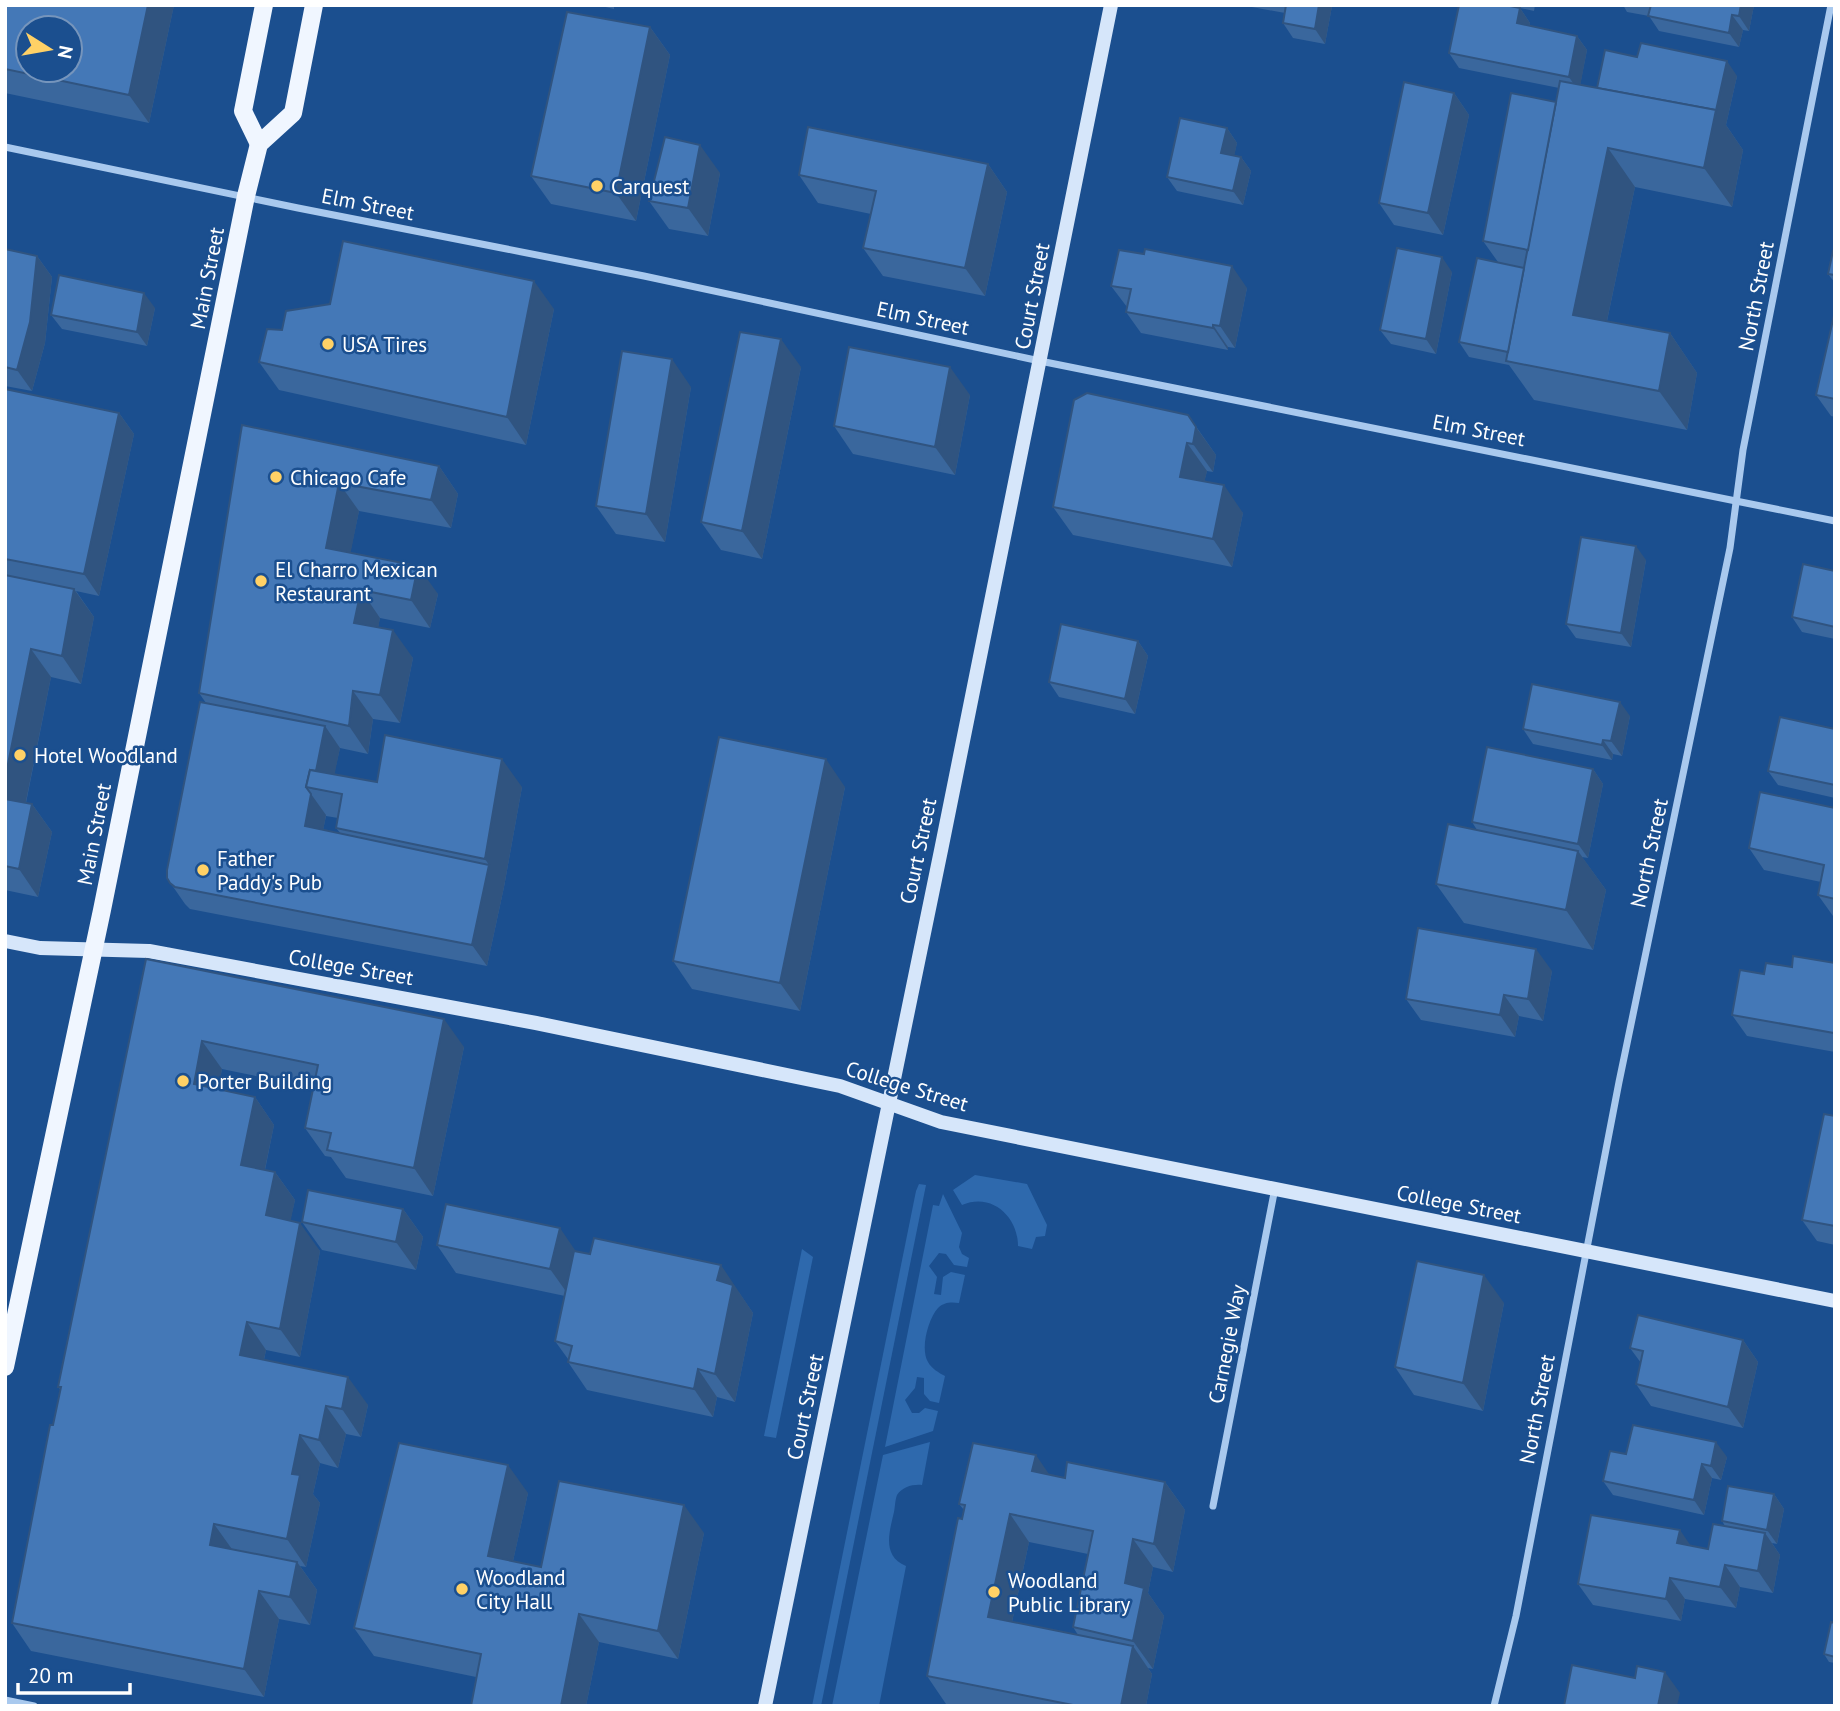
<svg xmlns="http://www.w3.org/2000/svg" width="1840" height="1711" font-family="'PT Sans',sans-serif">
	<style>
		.green { fill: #2e69ad }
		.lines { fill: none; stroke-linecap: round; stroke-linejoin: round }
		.street { stroke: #a9c9ee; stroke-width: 7 }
		.secondary { stroke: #d6e6fa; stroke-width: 14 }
		.primary { stroke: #f0f6ff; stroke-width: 18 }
		.wall { fill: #3a679d; fill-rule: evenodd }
		.shaded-wall { fill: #305480 }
		.building { fill: #4478b7; stroke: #305480; stroke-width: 2; fill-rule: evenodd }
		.poi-dot { fill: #ffd166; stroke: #1b4f8f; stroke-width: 2.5 }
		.labels { text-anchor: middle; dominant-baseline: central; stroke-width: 5; stroke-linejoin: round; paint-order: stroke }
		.poi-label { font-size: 21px; fill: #fff; stroke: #1b4f8f; text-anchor: start }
		.street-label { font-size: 21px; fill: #fff; stroke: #1b4f8f }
	</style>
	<rect width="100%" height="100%" fill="#1b4f8f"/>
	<g class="green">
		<path d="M975,1175L1027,1184L1047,1225L1045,1236L1036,1237L1032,1249L1018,1246C1018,1217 992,1192 962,1205L953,1190Z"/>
		<path d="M919,1184L926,1185L821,1706H812L916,1191Z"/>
		<path d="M943,1194L962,1233L959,1247L962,1254L969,1258L967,1267L954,1265L946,1254L939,1253L929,1266L937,1277L934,1294L941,1295L943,1277L951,1272L965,1275L959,1303C951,1302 944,1302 938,1308C928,1319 920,1349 928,1362C931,1368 939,1373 945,1376L939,1403L930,1401L924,1394V1378L917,1377L915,1388L905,1400L912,1413H919L925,1408L938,1411L933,1431L885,1447L933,1205L939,1206Z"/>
		<path d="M802,1249L813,1257L776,1438L764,1436Z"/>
		<path d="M930,1442L922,1485C913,1484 902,1487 897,1495C895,1500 895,1508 894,1512C889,1533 882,1556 906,1566L879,1706H832L883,1455Z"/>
	</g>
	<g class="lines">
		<g class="street">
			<path d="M5,147L298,208L644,276L1040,361L1835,521"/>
			<path d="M1213,1506L1275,1188"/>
			<path d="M5,1700L34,1706"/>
			<path d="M1494,1706L1516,1616L1619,1082L1730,548L1743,450L1831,5"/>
		</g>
		<g class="secondary">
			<path d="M5,941L40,948L149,951L536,1023L840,1086L941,1122L1835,1301"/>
			<path d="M765,1706C882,1139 999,573 1111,5"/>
		</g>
		<g class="primary">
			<path d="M259,144L243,111L264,5"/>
			<path d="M5,1367L102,910L246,196L259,144L293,113L314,5"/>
		</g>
	</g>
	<g class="wall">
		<path d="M5,5H174L149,123L5,93Z"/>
		<path d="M597,5H614V9Z"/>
		<path d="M1241,5H1331L1332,6L1325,44L1293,38L1283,23L1285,13Z"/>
		<path d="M1459,5H1535L1534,11L1520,8L1530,23V26L1577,36L1587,50L1580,85L1597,88L1737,76L1726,125L1743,150L1732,207L1635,187L1607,321L1670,333L1697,373L1687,430L1534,400L1509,365L1469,357L1459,342L1498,262L1483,241L1556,102L1559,88L1459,68L1449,53Z"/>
		<path d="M1623,5H1754L1749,31L1743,30L1739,47L1659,31L1649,16L1627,12Z"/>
		<path d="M650,27L670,55L636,221L551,204L531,176Z"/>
		<path d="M1454,93L1469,115L1443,235L1394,225L1379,203Z"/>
		<path d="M1227,128L1237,143L1234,155L1241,157L1251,171L1243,205L1177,191L1167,177Z"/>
		<path d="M988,164L1007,192L985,296L883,276L863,248L871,214L818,203L799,175Z"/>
		<path d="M720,173L708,236L669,229L649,201Z"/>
		<path d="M5,249L37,256L52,277L45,343L32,391L5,386Z"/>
		<path d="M1835,252V283L1828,274Z"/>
		<path d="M1452,272L1436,354L1391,344L1380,330Z"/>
		<path d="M1111,286L1247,288L1235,348L1228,347V350L1141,333L1126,312L1127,307Z"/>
		<path d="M155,308L147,346L62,329L51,315Z"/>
		<path d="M554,309L526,445L279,390L259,362L282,330Z"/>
		<path d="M1835,311V417L1831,416L1816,395Z"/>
		<path d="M801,367L762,559L721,550L701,522Z"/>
		<path d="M691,387L665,542L616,534L596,506Z"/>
		<path d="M5,389L119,413L134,434L99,596L76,591L94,617L81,684L51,677L26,803L32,804L52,832L38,897L5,890Z"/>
		<path d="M970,395L955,475L853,454L834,426Z"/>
		<path d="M1188,415L1216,455L1213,472L1207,471L1204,482L1243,513L1232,567L1073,535L1053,507Z"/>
		<path d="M242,425L439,466L458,494L451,528L359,511L350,553L438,594L430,628L380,618L378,627L413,658L400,723L373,719L368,754L340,748L334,774L377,782L522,787L504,887L487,966L190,909L185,904L167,878L206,703L199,693ZM326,816L338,818L336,828L341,834L323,830Z"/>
		<path d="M1646,560L1631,647L1576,638L1566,624Z"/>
		<path d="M1835,571V639L1802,632L1792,617Z"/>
		<path d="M1138,641L1148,656L1135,714L1059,697L1049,682Z"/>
		<path d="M1630,716L1622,756L1613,754L1612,760L1533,744L1523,729Z"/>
		<path d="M1835,729V798L1778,785L1768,771Z"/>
		<path d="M1593,769L1603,784L1588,858L1582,857L1606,890L1593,950L1464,923L1436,884L1477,830L1472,822Z"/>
		<path d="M845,787L800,1011L692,989L673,961Z"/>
		<path d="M1835,808V917L1833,916L1818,895L1821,882L1764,870L1749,848Z"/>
		<path d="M146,959L464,1047L433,1196L346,1178L331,1157L325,1156L305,1128L313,1088L222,1069L218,1089L255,1097L274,1125L265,1170L275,1172L295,1200L290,1221L320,1251L300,1357L266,1350L264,1360L368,1405L361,1437L346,1434L338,1468L320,1463L313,1494L320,1503L306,1567L300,1566L317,1590L310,1625L279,1619L264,1697L31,1651L12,1623L61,1390L58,1387Z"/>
		<path d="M1835,963V1052L1747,1036L1732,1015L1792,967Z"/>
		<path d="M1552,971L1543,1021L1519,1016L1515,1037L1421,1020L1406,999Z"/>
		<path d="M1835,1116V1245L1817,1241L1802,1220Z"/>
		<path d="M403,1209L423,1237L416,1270L322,1250L302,1222Z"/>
		<path d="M437,1245L576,1252L740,1293V1294L753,1313L735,1402L717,1397L713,1417L587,1390L568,1362V1359L555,1341L565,1296L456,1273Z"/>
		<path d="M1504,1303L1483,1411L1414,1395L1395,1367Z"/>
		<path d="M1743,1340L1758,1362L1743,1428L1651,1406L1636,1384L1641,1363L1630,1348Z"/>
		<path d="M1626,1454L1727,1457L1721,1480L1712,1478L1704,1515L1613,1495L1603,1481Z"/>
		<path d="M1049,1475L1065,1478L1165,1482L1185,1510L1173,1572L1153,1567L1148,1593L1164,1616L1153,1669L1148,1668L1152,1674L1146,1706H957L946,1704L927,1676L964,1510L959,1504ZM1029,1542L1088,1554L1073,1627L1078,1635L1012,1622Z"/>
		<path d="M528,1493L513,1561L541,1567L704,1533L678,1659L599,1642L586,1706H471L476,1677L374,1656L354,1628Z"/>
		<path d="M1774,1494L1784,1509L1777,1544L1772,1543L1780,1555L1773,1593L1740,1587L1736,1608L1685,1599L1681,1621L1593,1605L1578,1584L1690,1546L1708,1549L1725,1526L1722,1521Z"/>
		<path d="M1835,1623V1663L1829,1662L1824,1654Z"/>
	</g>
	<g class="shaded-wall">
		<path d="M148,5H174L149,123L129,95Z"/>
		<path d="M1319,5H1331L1332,6L1325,44L1315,29Z"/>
		<path d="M1741,5H1754L1749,31L1739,16Z"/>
		<path d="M1520,8L1530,23L1528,38L1517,23Z"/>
		<path d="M1732,15L1743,30L1739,47L1729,33Z"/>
		<path d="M650,27L670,55L636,221L616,193Z"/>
		<path d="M1577,36L1587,50L1579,92L1569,77Z"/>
		<path d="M1727,61L1737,76L1726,125L1743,150L1732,207L1704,168Z"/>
		<path d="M1454,93L1469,115L1443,235L1428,213Z"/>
		<path d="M1227,128L1237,143L1232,167L1221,153Z"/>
		<path d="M700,145L720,173L708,236L688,208Z"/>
		<path d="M1608,148L1635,187L1600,354L1573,315Z"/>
		<path d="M1241,157L1251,171L1243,205L1233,191Z"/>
		<path d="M988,164L1007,192L985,296L965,268Z"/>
		<path d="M37,256L52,277L45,343L32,391L17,370Z"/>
		<path d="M1442,257L1452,272L1436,354L1426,339Z"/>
		<path d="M1232,266L1247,288L1235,348L1220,326Z"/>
		<path d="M534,281L554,309L526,445L507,417Z"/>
		<path d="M144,293L155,308L147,346L137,332Z"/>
		<path d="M1213,325L1228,347V350L1213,328Z"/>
		<path d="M1670,333L1697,373L1687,430L1659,391Z"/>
		<path d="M781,339L801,367L762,559L742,531Z"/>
		<path d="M672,359L691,387L665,542L646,514Z"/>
		<path d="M950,367L970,395L955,475L935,447Z"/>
		<path d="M119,413L134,434L99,596L84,574Z"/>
		<path d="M1196,427L1216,455L1213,472L1193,444Z"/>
		<path d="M1187,443L1207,471L1199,505L1180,477Z"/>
		<path d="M439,466L458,494L451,528L431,500Z"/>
		<path d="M339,483L359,511L346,576L326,548Z"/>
		<path d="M1224,485L1243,513L1232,567L1213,539Z"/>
		<path d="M1636,546L1646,560L1631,647L1621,633Z"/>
		<path d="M418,566L438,594L430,628L411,600Z"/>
		<path d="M74,589L94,617L81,684L62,656Z"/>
		<path d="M361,590L380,618L374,651L354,623Z"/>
		<path d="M393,630L413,658L400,723L380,695Z"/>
		<path d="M1138,641L1148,656L1135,714L1125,699Z"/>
		<path d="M31,649L51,677L21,826L5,803V779Z"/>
		<path d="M353,691L373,719L368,754L349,726Z"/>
		<path d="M1620,702L1630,716L1622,756L1611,741Z"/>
		<path d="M325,726L340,748L331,792L312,789Z"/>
		<path d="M1603,740L1613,754L1612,760L1602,745Z"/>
		<path d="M502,759L522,787L504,887L487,966L472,945L489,865L485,859Z"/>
		<path d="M826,759L845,787L800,1011L780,983Z"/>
		<path d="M1593,769L1603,784L1588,858L1578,844Z"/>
		<path d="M311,794L326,815L320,848L305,826Z"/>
		<path d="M32,804L52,832L38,897L19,869Z"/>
		<path d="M1578,851L1606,890L1593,950L1566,910Z"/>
		<path d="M1536,949L1552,971L1543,1021L1528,999Z"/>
		<path d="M1504,995L1519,1016L1515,1037L1500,1015Z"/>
		<path d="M444,1019L464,1047L433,1196L414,1168Z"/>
		<path d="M202,1041L222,1069L214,1112L194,1084Z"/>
		<path d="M255,1097L274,1125L260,1193L241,1165Z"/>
		<path d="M275,1172L295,1200L286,1243L266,1215Z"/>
		<path d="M403,1209L423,1237L416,1270L396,1242Z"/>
		<path d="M300,1223L320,1251L300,1357L280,1329Z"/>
		<path d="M560,1228L579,1256L570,1297L550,1269Z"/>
		<path d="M721,1265L753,1313L735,1402L715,1374L717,1280Z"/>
		<path d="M1484,1275L1504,1303L1483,1411L1463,1383Z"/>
		<path d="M247,1322L266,1350L259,1383L240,1355Z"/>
		<path d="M1743,1340L1758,1362L1743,1428L1728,1407Z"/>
		<path d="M698,1369L717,1397L713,1417L694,1389Z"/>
		<path d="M348,1377L368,1405L361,1437L342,1409Z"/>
		<path d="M326,1406L346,1434L338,1468L319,1440Z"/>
		<path d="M300,1435L320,1463L313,1494L320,1503L306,1567L287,1539L292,1474Z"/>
		<path d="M1716,1442L1727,1457L1721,1480L1711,1466Z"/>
		<path d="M1036,1455L1055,1483L1032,1471Z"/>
		<path d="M1702,1464L1712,1478L1704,1515L1694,1500Z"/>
		<path d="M508,1465L528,1493L508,1584L488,1556Z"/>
		<path d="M1165,1482L1185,1510L1173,1572L1154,1544Z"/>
		<path d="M1774,1494L1784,1509L1777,1544L1767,1530Z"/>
		<path d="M684,1505L704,1533L678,1659L658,1631Z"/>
		<path d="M1010,1514L1029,1542L1007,1645L988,1617Z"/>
		<path d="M214,1524L234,1552L210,1545Z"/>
		<path d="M1680,1530L1695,1552L1677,1543Z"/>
		<path d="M1765,1533L1780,1555L1773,1593L1758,1571Z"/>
		<path d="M1133,1539L1153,1567L1148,1593L1164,1616L1153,1669L1133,1641L1125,1583Z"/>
		<path d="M297,1562L317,1590L310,1625L290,1597Z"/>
		<path d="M1725,1565L1740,1587L1736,1608L1720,1587Z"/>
		<path d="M1670,1578L1685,1599L1681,1621L1666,1599Z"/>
		<path d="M259,1591L279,1619L264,1697L244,1669Z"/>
		<path d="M579,1614L599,1642L586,1706H561Z"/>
		<path d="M1133,1646L1152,1674L1146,1706H1121Z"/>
		<path d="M1665,1672L1680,1693L1677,1706H1658Z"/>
	</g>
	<g class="building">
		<path d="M5,5H148L129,95L5,69ZM28,28H70V70H28Z"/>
		<path d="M1286,5H1319L1315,29L1283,23Z"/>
		<path d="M1459,5H1505L1520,8L1517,23L1577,36L1569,77L1449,53Z"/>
		<path d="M1651,5H1741L1739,16L1732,15L1729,33L1648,16Z"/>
		<path d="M567,12L650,27L616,193L531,176Z"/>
		<path d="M1641,43L1727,61L1715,115L1716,110L1597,88L1605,50L1637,57Z"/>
		<path d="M1560,81L1716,110L1704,168L1608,148L1573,315L1670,333L1659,391L1506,361Z"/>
		<path d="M1404,82L1454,93L1428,213L1379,203Z"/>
		<path d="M1511,93L1556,102L1528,250L1483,241Z"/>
		<path d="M1180,118L1227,128L1221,153L1241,157L1233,191L1167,177Z"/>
		<path d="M808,127L988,164L965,268L863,248L876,191L799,175Z"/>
		<path d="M665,137L700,145L688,208L649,201Z"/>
		<path d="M343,241L534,281L507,417L259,362L267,329L282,330L286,311L330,304Z"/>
		<path d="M1397,248L1442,257L1426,339L1380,330Z"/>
		<path d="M5,249L37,256L30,322L17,370L5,367Z"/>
		<path d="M1145,249L1232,266L1220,326L1213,325V328L1126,312L1131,289L1111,286L1119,250L1144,254Z"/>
		<path d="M1833,251L1835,252V275L1828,274Z"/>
		<path d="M1477,258L1524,268L1508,352L1459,342Z"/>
		<path d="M59,275L144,293L137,332L51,315Z"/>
		<path d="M1835,311V399L1816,395Z"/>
		<path d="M740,332L781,339L742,531L701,522Z"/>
		<path d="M849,347L950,367L935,447L834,426Z"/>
		<path d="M622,351L672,359L646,514L596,506Z"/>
		<path d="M5,389L119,413L84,574L5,559Z"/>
		<path d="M1087,393L1188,415L1196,427L1193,444L1187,443L1180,477L1224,485L1213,539L1053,507L1074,400Z"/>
		<path d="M242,425L439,466L431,500L339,483L326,548L418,566L411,600L361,590L354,623L393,630L380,695L353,691L349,726L199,693Z"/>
		<path d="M1581,537L1636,546L1621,633L1566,624Z"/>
		<path d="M1803,564L1835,571V627L1792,617Z"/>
		<path d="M5,575L74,589L62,656L31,649L5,779Z"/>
		<path d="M1061,624L1138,641L1125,699L1049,682Z"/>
		<path d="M1532,684L1620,702L1611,741L1603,740L1602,745L1523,729Z"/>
		<path d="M200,702L325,726L316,771L310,770L306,787L311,794L305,826L489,865L472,945L175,887L170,883L167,878V870Z"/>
		<path d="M1780,717L1835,729V785L1768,771Z"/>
		<path d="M385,735L502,759L485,859L336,828L342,794L306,787L310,770L377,782Z"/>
		<path d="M719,737L826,759L780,983L673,961Z"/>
		<path d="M1487,747L1593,769L1578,844L1472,822Z"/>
		<path d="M1760,792L1835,808V899L1818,895L1824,865L1749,848Z"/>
		<path d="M5,799L32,804L19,869L5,866Z"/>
		<path d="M1448,824L1578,851L1566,910L1436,884Z"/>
		<path d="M1418,928L1536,949L1528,999L1504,995L1500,1015L1406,999Z"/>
		<path d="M1793,956L1835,963L1834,1033L1732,1015L1740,970L1764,974L1766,963L1792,967Z"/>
		<path d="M146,959L444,1019L414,1168L327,1150L331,1133L305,1128L318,1065L202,1041L194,1084L255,1097L241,1165L275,1172L266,1215L300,1223L280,1329L247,1322L240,1355L348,1377L342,1409L326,1406L319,1440L300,1435L292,1474L300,1475L287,1539L214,1524L210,1545L297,1562L290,1597L259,1591L244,1669L12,1623L50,1425H53L61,1387H58Z"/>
		<path d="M1824,1114L1835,1116V1226L1802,1220Z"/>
		<path d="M308,1190L403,1209L396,1242L302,1222Z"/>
		<path d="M446,1204L560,1228L550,1269L437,1245Z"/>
		<path d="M594,1238L721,1265L717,1280L733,1285L715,1374L698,1369L694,1389L568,1362L572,1346L555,1341L574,1251L590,1254Z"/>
		<path d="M1417,1261L1484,1275L1463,1383L1395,1367Z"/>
		<path d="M1638,1315L1743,1340L1728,1407L1636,1384L1643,1351L1630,1348Z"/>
		<path d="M1633,1425L1716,1442L1711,1466L1702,1464L1694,1500L1603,1481L1610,1451L1626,1454Z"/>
		<path d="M399,1443L508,1465L488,1556L541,1567L559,1481L684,1505L658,1631L579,1614L561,1706H471L481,1654L354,1628Z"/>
		<path d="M973,1443L1036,1455L1032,1471L1065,1478L1067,1462L1165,1482L1154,1544L1133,1539L1125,1583L1144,1588L1133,1641L1073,1627L1093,1531L1010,1514L988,1617L1133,1646L1121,1706H1078L927,1676L958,1518L962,1519L965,1505L959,1504Z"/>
		<path d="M1728,1486L1774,1494L1767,1530L1722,1521Z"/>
		<path d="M1591,1515L1680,1530L1677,1543L1708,1549L1713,1524L1765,1533L1758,1571L1725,1565L1720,1587L1670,1578L1666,1599L1578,1584Z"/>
		<path d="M1831,1622L1835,1623V1657L1824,1654Z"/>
		<path d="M1572,1665L1635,1678L1637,1666L1665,1672L1658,1706H1564Z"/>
	</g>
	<g class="poi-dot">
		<circle cx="597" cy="186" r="7"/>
		<circle cx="328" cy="344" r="7"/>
		<circle cx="276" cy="477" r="7"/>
		<circle cx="261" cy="581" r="7"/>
		<circle cx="20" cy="755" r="7"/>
		<circle cx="203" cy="870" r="7"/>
		<circle cx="183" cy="1081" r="7"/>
		<circle cx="462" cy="1589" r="7"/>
		<circle cx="994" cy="1592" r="7"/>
	</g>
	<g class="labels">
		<g class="poi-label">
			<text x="611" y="186">Carquest</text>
			<text x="342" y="344">USA Tires</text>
			<text x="290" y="477">Chicago Cafe</text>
			<text x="275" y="569">El Charro Mexican<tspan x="275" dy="24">Restaurant</tspan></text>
			<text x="34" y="755">Hotel Woodland</text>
			<text x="217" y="858">Father<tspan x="217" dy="24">Paddy's Pub</tspan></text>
			<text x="197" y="1081">Porter Building</text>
			<text x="476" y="1577">Woodland<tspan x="476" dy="24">City Hall</tspan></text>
			<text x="1008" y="1580">Woodland<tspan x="1008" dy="24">Public Library</tspan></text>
		</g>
		<g class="street-label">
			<text transform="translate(368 204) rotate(11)">Elm Street</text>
			<text transform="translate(207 278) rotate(-79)">Main Street</text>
			<text transform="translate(1032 296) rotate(-79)">Court Street</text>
			<text transform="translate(1756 296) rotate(-79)">North Street</text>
			<text transform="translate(923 318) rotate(12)">Elm Street</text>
			<text transform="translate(1479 430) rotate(11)">Elm Street</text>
			<text transform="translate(94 834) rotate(-79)">Main Street</text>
			<text transform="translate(918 851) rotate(-78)">Court Street</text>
			<text transform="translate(1649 853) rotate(-78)">North Street</text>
			<text transform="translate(351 967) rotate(10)">College Street</text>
			<text transform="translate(907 1086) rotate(17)">College Street</text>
			<text transform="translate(1459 1204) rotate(11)">College Street</text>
			<text transform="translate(1227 1344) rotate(-79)">Carnegie Way</text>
			<text transform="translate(805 1407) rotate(-78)">Court Street</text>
			<text transform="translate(1537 1409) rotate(-79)">North Street</text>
		</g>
	</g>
	<rect width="1840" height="1711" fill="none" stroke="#ffffff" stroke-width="14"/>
	<g transform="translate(49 49) rotate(101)"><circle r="33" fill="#1b4f8f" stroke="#7695bc" stroke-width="2"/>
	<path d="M0-5L12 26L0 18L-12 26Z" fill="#ffd166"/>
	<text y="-10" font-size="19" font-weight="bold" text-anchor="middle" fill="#ffffff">N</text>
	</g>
	<path d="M18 1683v10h112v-10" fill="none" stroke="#ffffff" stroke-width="3.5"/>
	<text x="28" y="1683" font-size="21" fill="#ffffff" stroke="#1b4f8f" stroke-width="5" paint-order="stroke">20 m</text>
</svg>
